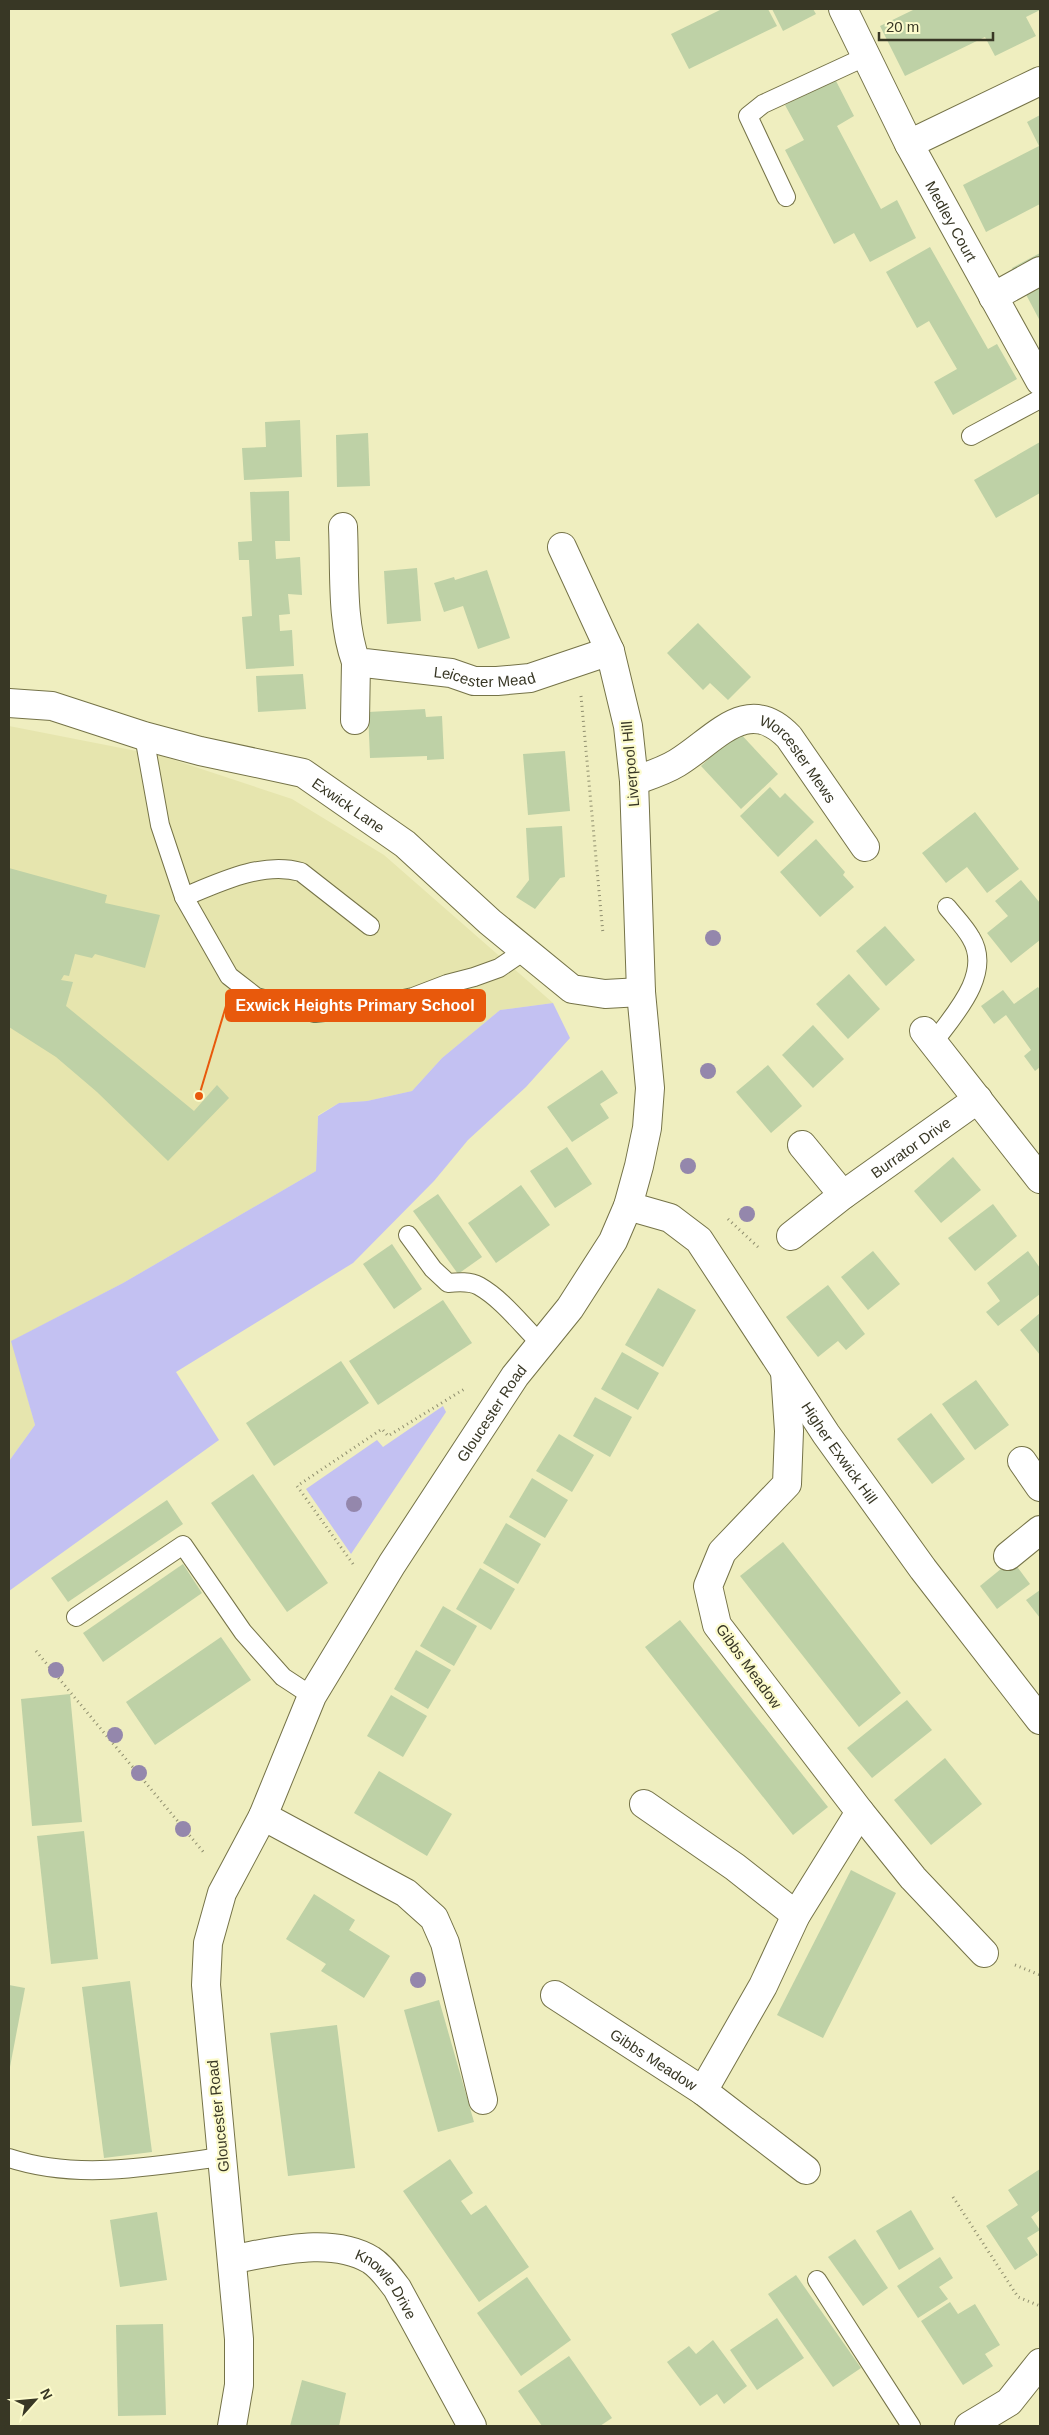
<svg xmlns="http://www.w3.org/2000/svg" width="1049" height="2435" font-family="Arial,sans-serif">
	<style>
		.built { fill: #e6e5ae }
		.green { fill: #c3c1f2 }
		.building { fill: #bed1a6 }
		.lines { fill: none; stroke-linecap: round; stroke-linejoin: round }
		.service-casing { stroke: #757348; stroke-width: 20 }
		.minor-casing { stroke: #757348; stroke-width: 30 }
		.path { stroke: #8f8e6e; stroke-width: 3; stroke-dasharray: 1 4; stroke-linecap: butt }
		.service { stroke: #fff; stroke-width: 18 }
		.minor { stroke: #fff; stroke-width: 28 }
		.tree { fill: #9487ac }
		.labels { text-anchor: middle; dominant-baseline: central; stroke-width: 4.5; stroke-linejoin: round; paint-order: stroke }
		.street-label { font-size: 15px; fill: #383725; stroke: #fcfbcc }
		.leader { fill: none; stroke: #e8590c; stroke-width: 2 }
		.callout-dot { fill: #e8590c; stroke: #fcfbcc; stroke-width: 2 }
		.callout { fill: #e8590c; stroke: #e8590c; stroke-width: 2 }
		.callout-label { font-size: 16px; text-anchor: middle; font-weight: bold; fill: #fff }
	</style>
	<rect width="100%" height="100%" fill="#efeebf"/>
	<path class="built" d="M9,726L162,756L292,799L384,855L553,1003L500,1010L442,1058L412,1091L367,1101L339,1103L318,1115L316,1171L123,1283L12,1341L35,1425L9,1461Z"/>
	<g class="green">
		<path d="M553,1003L570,1038L526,1087L468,1140L434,1181L353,1263L176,1372L219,1440L9,1591V1461L35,1425L11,1341L123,1283L316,1171L318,1116L339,1103L367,1101L412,1091L442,1058L500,1010Z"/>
		<path d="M443,1406L446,1412L351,1554L306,1489L377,1440L383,1447Z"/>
	</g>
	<g class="building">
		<path d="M722,9H768L777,26L689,69L671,34Z"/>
		<path d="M772,9H813L816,14L783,31Z"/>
		<path d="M915,9H1040V10L1026,17L1036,36L995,56L985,37L905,76L880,26Z"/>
		<path d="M835,79L854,116L837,126L881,209L897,200L916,238L870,262L854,233L834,244L785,150L804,140L785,105Z"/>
		<path d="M1040,115V204L986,232L963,185L1039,146L1027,122Z"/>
		<path d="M930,247L988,349L997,344L1017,379L953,415L934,382L957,369L929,321L917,328L886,272Z"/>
		<path d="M1040,253V321L1012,268Z"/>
		<path d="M300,420L302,477L244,480L242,448L266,447L265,422Z"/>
		<path d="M368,433L370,486L337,487L336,435Z"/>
		<path d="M1040,442V493L996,518L974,480Z"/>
		<path d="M289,491L290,541H275L276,559L300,557L302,595L288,594L290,614L279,615L280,631L292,630L294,666L246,669L242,617L252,616L251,598L249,560H239L238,542L252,541L250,492Z"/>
		<path d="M417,568L421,621L387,624L384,571Z"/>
		<path d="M487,570L510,638L478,649L463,606L444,612L434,583L454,577L455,580Z"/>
		<path d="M698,623L751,677L728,700L710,683L703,690L667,653Z"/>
		<path d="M303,674L306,709L258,712L256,676Z"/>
		<path d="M425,709L426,717L442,716L444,759L427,760V756L370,758L368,712Z"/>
		<path d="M738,731L778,774L741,809L701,766Z"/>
		<path d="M565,751L570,811L528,815L523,754Z"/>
		<path d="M770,787L780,798L785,793L814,822L778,857L740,816Z"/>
		<path d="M975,812L1019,869L987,893L967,867L946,883L922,853Z"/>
		<path d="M562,826L565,877L560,878L535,909L516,897L529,880L526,828Z"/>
		<path d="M816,839L845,872L843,875L854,887L820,917L780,872Z"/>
		<path d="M9,868L107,895L105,903L160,915L145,968L95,954L92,958L75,954L69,976L64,975L61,980L73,982L66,1006L194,1111L217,1085L229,1098L168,1161L97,1092L56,1057L9,1027Z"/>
		<path d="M1021,880L1040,903V940L1011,963L987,933L1008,916L995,901Z"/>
		<path d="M885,926L915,960L886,986L856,951Z"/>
		<path d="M849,974L880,1009L848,1039L816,1004Z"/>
		<path d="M1038,987L1040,990V1067L1035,1071L1024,1056L1031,1050L1006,1015L994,1024L981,1006L1003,990L1014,1004Z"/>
		<path d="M813,1025L844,1059L813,1088L782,1055Z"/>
		<path d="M768,1065L802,1106L771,1133L736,1092Z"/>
		<path d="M602,1070L618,1093L600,1104L609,1118L572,1142L547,1107Z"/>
		<path d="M567,1147L592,1184L555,1208L530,1171Z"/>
		<path d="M953,1157L981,1190L941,1223L914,1191Z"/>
		<path d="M521,1185L550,1225L496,1263L468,1223Z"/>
		<path d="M438,1194L482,1257L458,1274L413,1211Z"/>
		<path d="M993,1204L1017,1236L975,1271L948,1238Z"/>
		<path d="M392,1244L422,1289L394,1309L363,1264Z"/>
		<path d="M873,1251L900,1284L868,1310L841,1277Z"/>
		<path d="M1028,1251L1040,1268V1294L998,1326L986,1312L1000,1301L987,1283Z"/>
		<path d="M828,1285L865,1334L846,1350L838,1341L818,1357L786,1317Z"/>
		<path d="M658,1288L696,1310L663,1367L625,1345Z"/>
		<path d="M443,1300L472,1343L378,1405L349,1361Z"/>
		<path d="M1040,1313V1355L1020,1330Z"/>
		<path d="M622,1352L659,1373L638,1410L601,1389Z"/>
		<path d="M341,1361L369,1403L274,1466L246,1423Z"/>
		<path d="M976,1380L1009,1425L975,1450L942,1404Z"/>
		<path d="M595,1397L632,1417L610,1457L573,1436Z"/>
		<path d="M931,1413L965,1459L932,1484L897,1439Z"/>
		<path d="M559,1434L594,1455L572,1492L536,1471Z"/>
		<path d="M253,1474L328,1583L287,1612L211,1503Z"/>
		<path d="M532,1478L568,1500L545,1538L509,1517Z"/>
		<path d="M167,1500L183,1524L68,1602L51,1578Z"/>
		<path d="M506,1523L541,1544L518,1584L483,1563Z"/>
		<path d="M783,1542L901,1693L859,1727L740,1576Z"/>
		<path d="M1012,1560L1030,1584L997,1609L980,1586Z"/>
		<path d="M183,1564L202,1593L103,1662L83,1633Z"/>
		<path d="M480,1568L515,1589L491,1630L456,1609Z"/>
		<path d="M1040,1590V1618L1026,1600Z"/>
		<path d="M443,1606L477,1626L454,1666L420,1646Z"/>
		<path d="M680,1620L828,1807L793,1835L645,1647Z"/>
		<path d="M221,1637L251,1680L155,1745L126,1702Z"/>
		<path d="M416,1650L451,1670L428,1709L394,1689Z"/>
		<path d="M70,1694L82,1822L32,1826L21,1699Z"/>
		<path d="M391,1695L427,1716L403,1757L367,1736Z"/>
		<path d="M907,1700L932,1730L872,1778L847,1748Z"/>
		<path d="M945,1758L982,1804L931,1845L894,1800Z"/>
		<path d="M379,1771L452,1814L427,1856L354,1813Z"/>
		<path d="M84,1831L98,1959L51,1964L37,1836Z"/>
		<path d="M851,1870L896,1893L823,2038L777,2015Z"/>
		<path d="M314,1894L355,1920L349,1930L390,1956L364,1998L321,1971L326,1964L286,1939Z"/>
		<path d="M130,1981L152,2152L104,2158L82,1987Z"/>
		<path d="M9,1985L25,1988L10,2067H9Z"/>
		<path d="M439,2000L474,2122L438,2132L404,2010Z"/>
		<path d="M337,2025L355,2168L288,2176L270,2033Z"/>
		<path d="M450,2159L473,2193L461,2201L471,2215L486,2205L529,2267L479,2302L403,2191Z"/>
		<path d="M1040,2169V2210L1031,2217L1040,2230L1027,2238L1038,2255L1015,2270L986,2226L1018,2205L1008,2190Z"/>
		<path d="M911,2210L934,2249L899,2270L876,2231Z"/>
		<path d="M157,2212L167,2280L120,2287L110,2220Z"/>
		<path d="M855,2239L888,2288L863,2306L828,2257Z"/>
		<path d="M940,2257L953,2278L939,2287L948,2299L918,2318L897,2286Z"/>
		<path d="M796,2275L861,2368L833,2387L768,2294Z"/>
		<path d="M527,2277L571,2340L521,2376L477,2313Z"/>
		<path d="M950,2302L958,2314L975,2304L1000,2345L985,2354L993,2366L963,2385L921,2321Z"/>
		<path d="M777,2318L804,2358L757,2390L730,2350Z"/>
		<path d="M163,2324L166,2415L118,2416L116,2325Z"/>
		<path d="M713,2340L747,2386L724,2404L717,2394L700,2406L667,2362L689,2346L696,2354Z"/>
		<path d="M569,2356L612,2418L600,2426H542L518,2391Z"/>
		<path d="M302,2380L346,2393L339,2426H290Z"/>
	</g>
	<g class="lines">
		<defs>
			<g id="service">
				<path d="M786,197L748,116L763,104L867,56"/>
				<path d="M971,436L1040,399"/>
				<path d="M144,736L160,825L184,897L229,976L256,997L315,1013L361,1008L413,997L447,984L474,977L499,968L524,951"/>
				<path d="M184,897C220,882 263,861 301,872L370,926"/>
				<path d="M933,1043C953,1016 993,974 971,938C965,927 955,917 947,907"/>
				<path d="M408,1235L433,1269L448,1283C458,1282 470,1281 479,1286C502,1299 521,1324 540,1343"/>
				<path d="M76,1617L183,1545L243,1632L283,1677L312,1696"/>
				<path d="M9,2158C79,2181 151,2166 222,2157"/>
				<path d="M817,2280L911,2426"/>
			</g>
			<g id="minor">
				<path d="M843,9L909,144L1040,81"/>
				<path id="s1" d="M909,144L1040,381"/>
				<path d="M993,297L1040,271"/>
				<path id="s2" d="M343,527C345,571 341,621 356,662L451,673L474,681H497L530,678L610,651"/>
				<path id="s3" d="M9,703L52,706L144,736L200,751L303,773L405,844L490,922L572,989L605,994L641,992"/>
				<path d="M355,720L356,662"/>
				<path id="s4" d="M634,781C648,776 664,771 677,763C715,740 747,693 789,737L865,847"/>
				<path d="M924,1031L1040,1179"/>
				<path d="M802,1145L843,1195"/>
				<path id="s5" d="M628,1206L670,1218L699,1240L826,1434L923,1569L1040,1720"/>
				<path id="s6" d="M791,1236L843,1195L978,1099"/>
				<path d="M1022,1461L1040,1487"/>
				<path d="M1008,1556L1040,1530"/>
				<path d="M644,1804L735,1867L796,1915"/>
				<path d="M860,1812L913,1878L984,1953"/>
				<path d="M263,1816L406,1893L434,1918L445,1943L483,2100"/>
				<path id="s7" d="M555,1995L703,2091L806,2170"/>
				<path d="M703,2091L763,1986L796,1915L860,1812L717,1625L708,1586L722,1552L787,1484L789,1431L785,1372"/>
				<path id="s8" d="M233,2259C275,2252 331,2236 371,2260C382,2267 389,2278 397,2288L472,2426"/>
				<path id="s9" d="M232,2426L239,2385V2339L206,1985L208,1943L222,1893L263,1816L312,1696L392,1564L515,1376L570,1308L613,1241L628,1206L639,1166L647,1128L650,1088L641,992L634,781L628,726L610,651L562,547"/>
				<path d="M969,2426L1009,2402L1040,2363"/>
			</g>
		</defs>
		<use href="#service" class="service-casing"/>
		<use href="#minor" class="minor-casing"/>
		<g class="path">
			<path d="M581,696L603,934"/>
			<path d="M728,1219L758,1247"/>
			<path d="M353,1564L297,1486L382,1429L388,1436L466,1388"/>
			<path d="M36,1651L205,1854"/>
			<path d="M1015,1965L1040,1975"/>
			<path d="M953,2197L1018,2297L1040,2306"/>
		</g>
		<use href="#service" class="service"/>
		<use href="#minor" class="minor"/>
	</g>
	<g class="tree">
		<circle cx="713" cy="938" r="8"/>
		<circle cx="708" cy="1071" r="8"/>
		<circle cx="688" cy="1166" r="8"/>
		<circle cx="747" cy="1214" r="8"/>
		<circle cx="354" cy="1504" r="8"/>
		<circle cx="56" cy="1670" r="8"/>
		<circle cx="115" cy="1735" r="8"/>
		<circle cx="139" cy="1773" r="8"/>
		<circle cx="183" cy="1829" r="8"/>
		<circle cx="418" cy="1980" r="8"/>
	</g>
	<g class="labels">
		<g class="street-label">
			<text stroke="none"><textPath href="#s1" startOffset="88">Medley Court</textPath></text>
			<text stroke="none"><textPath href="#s2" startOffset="266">Leicester Mead</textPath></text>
			<text stroke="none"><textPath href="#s4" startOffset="199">Worcester Mews</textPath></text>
			<text transform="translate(630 764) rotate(-95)">Liverpool Hill</text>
			<text stroke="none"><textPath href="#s3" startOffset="359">Exwick Lane</textPath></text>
			<text stroke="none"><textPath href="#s6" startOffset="149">Burrator Drive</textPath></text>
			<text stroke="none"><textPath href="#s9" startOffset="1089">Gloucester Road</textPath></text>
			<text stroke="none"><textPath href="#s5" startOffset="335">Higher Exwick Hill</textPath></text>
			<text transform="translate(749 1666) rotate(54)">Gibbs Meadow</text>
			<text stroke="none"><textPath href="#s7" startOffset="118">Gibbs Meadow</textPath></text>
			<text transform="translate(218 2116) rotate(-96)">Gloucester Road</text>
			<text stroke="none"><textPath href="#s8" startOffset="169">Knowle Drive</textPath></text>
		</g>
	</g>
	<path class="leader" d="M199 1096L226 1006"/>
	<circle class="callout-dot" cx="199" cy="1096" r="5"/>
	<rect class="callout" x="226" y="990" width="259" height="31" rx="5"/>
	<g class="callout-label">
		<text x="355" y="1011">Exwick Heights Primary School</text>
	</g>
	<rect width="1049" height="2435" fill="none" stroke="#383725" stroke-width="20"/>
	<g transform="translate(35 2400) rotate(63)" stroke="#fcfbcc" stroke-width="4" paint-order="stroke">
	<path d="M0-4L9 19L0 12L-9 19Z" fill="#383725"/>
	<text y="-8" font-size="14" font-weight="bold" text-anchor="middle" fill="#383725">N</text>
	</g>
	<path d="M879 32v8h114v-8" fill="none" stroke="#383725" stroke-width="2.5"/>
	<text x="886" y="32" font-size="15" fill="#383725" stroke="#fcfbcc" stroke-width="4" paint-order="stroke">20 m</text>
</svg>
